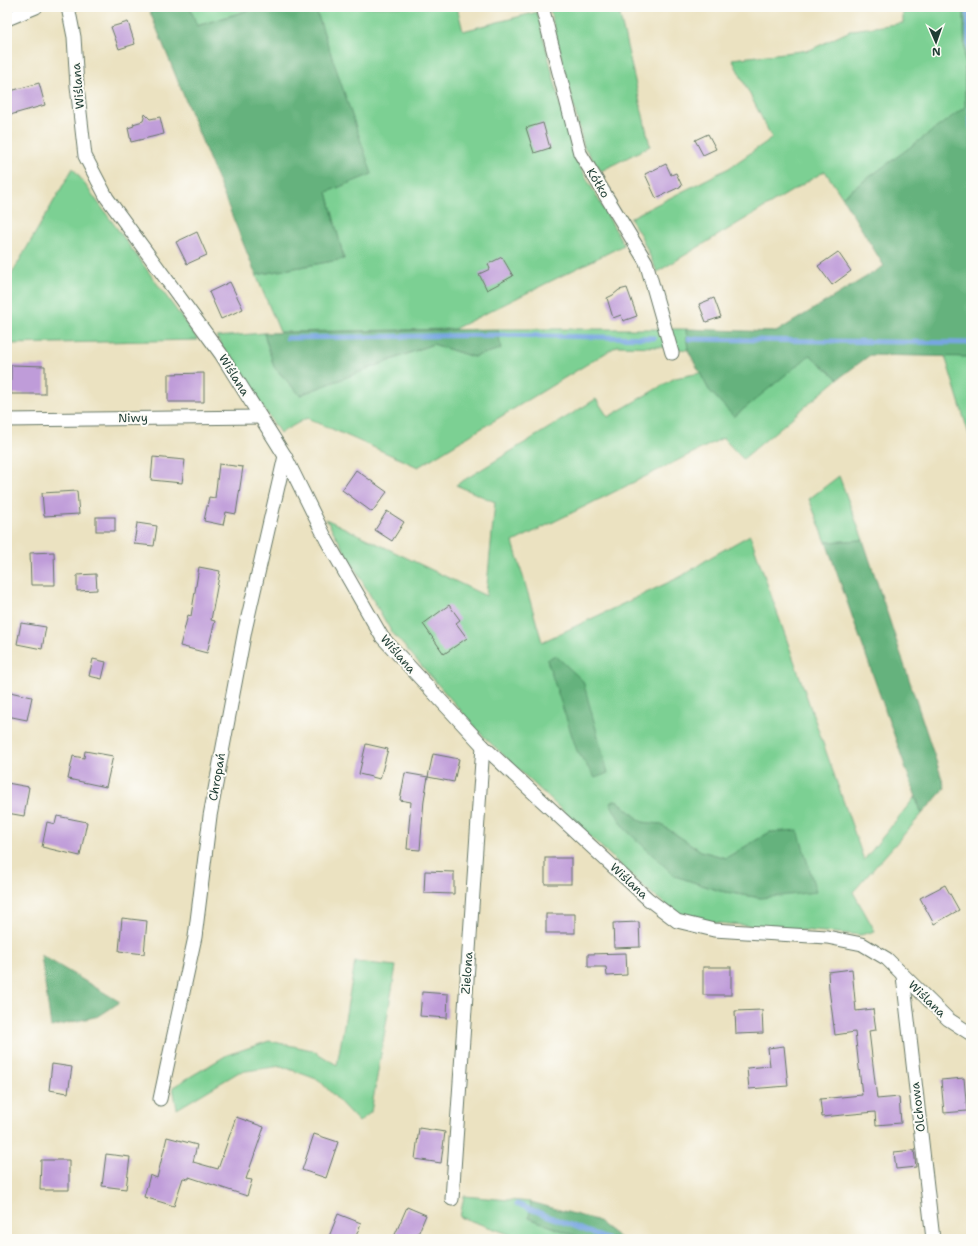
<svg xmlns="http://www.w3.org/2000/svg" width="978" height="1246" font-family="'Shantell Sans',sans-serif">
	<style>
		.green { fill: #7cd093; stroke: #4e8664; fill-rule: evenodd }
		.forest { fill: #65b27d; stroke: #427858 }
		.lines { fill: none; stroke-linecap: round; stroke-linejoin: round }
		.stream { stroke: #77a6e1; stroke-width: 5 }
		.building { fill: #bf9cd9 }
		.street-casing { stroke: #667765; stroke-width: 15 }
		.street { stroke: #fff; stroke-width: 13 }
		.labels { text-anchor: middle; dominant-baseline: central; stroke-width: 4; stroke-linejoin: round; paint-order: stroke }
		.street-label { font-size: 12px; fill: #1f3d34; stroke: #fdfcf7 }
	</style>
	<rect width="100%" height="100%" fill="#fdfcf7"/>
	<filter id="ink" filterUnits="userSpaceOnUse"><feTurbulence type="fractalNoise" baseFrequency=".025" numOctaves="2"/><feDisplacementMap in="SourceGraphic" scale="8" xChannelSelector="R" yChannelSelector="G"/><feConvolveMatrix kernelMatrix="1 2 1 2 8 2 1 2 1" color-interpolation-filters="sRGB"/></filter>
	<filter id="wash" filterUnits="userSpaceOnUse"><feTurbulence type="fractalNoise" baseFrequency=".012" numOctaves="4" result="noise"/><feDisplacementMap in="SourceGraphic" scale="16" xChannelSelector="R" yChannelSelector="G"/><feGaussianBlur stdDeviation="0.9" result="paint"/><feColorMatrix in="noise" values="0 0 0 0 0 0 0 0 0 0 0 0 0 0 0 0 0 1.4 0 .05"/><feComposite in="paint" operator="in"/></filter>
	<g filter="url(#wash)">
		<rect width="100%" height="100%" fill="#ebe2c1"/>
		<g class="green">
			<path d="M190,7H259L196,26Z"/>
			<path d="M315,7H457L463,31L537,12L573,154L624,245L454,329L280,332L256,275L344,259L327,192L371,174Z"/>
			<path d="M549,7H618L650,146L601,171L584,147Z"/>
			<path d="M903,7H971V11L964,14L966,107L842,197L825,171L657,272L641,236L630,218L729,168L772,138L732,59L810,50L852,30L903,23Z"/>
			<path d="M73,168L198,340L7,344V282Z"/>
			<path d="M498,329H686L688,350L662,347L617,346L418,467L307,418L280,433L216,337L264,333L274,367L300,395L433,344L473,357L500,348Z"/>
			<path d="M810,354L838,379L743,459L723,438L513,542L542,642L682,576L711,557L750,535L864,860L915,797L922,814L853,892L875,931L861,935L717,923L679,915L645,888L483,736L391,631L326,519L486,596L495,502L456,485L596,399L608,417L675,378L700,373L709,390L734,416ZM617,800L642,822L660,824L701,851L726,858L770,832L761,898L720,891L675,876Z"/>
			<path d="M945,356L971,357V441Z"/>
			<path d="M839,476L863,540L826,542L809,499Z"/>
			<path d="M355,962L396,966L371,1112L359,1122L319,1080L281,1066L239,1072L177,1109L173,1087L227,1055L269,1041L312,1050L337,1065Z"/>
			<path d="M464,1196L531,1202L529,1218L581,1238L580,1239H523L460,1217Z"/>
		</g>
		<g class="forest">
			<path d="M148,7H190L197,26L259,7H315L372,174L327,192L344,259L256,275Z"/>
			<path d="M971,11V357L870,355L838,379L810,355L734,417L709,390L688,350L686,329L776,332L884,266L842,197L965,107L964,13Z"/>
			<path d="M498,329L501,349L473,357L433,344L300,395L274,367L264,333Z"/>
			<path d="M863,540L945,788L922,814L826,542Z"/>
			<path d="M555,655L583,681L608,773L595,778L577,751L547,660Z"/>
			<path d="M616,800L642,822L660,824L701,851L726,858L770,832L798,830L816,892L761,898L720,891L675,876L624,828L610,803Z"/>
			<path d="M41,955L120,1002L99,1016L51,1027Z"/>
			<path d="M531,1202L596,1220L621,1239H584L529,1218Z"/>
		</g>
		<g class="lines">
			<g class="stream">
				<path d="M968,7L971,127"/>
				<path d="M287,338L498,335L654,338"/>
				<path d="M689,339L971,343"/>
				<path d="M517,1204L607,1239"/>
			</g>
		</g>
		<g id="blocks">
			<g class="building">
				<path d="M128,22L135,44L119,49L111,27Z"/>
				<path d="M39,83L45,105L10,115L7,105V92Z"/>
				<path d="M145,114L150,119L160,117L164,134L131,142L128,128L134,126L133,124L143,121Z"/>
				<path d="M543,123L550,148L534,153L526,128Z"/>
				<path d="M708,134L716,149L703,155L695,140Z"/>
				<path d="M666,164L671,175L676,173L682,186L656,198L645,174Z"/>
				<path d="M197,232L207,255L187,264L176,242Z"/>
				<path d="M838,252L851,271L832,285L818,266Z"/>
				<path d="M502,257L513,276L487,290L479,274L490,269L488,264Z"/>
				<path d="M230,282L243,309L221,319L209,292Z"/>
				<path d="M627,288L637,316L623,321L621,315L613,318L607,298L613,295L619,290Z"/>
				<path d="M714,298L721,317L706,322L699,304Z"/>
				<path d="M11,365L45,366V394H11Z"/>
				<path d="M204,373V402H168V374Z"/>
				<path d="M153,457L185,460L182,483L151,480Z"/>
				<path d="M219,464L243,467L236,514L226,512L223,525L204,521L209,497L215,498Z"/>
				<path d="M356,470L387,492L372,512L342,490Z"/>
				<path d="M77,491L79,514L44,516L42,493Z"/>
				<path d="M387,511L404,522L392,541L375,530Z"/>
				<rect x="96" y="517" width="19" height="14"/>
				<path d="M137,523L157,526L154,546L134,544Z"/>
				<path d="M54,552L55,585H31L30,553Z"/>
				<path d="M199,567L220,571L211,620L215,621L207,653L180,646L188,615L191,616Z"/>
				<path d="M96,574L97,590L77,591V575Z"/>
				<path d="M449,605L460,620L456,623L467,638L444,654L423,624Z"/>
				<path d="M21,623L46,627L42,649L17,644Z"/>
				<path d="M93,659L106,662L102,679L89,676Z"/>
				<path d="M10,692L32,697L27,720L7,716V704Z"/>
				<path d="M366,744L388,749L380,779L359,774Z"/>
				<path d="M85,751L113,756L106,787L68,779L73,756L84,758Z"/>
				<path d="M433,754L459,759L454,782L428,777Z"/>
				<path d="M405,773L428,777L424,800L420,850L407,849L411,802L400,800Z"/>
				<path d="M7,783L29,787L24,816L7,813Z"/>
				<path d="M57,816L87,822L80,856L42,847L47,822L55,824Z"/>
				<rect x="545" y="858" width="26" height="26"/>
				<path d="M425,871L454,872V894L424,893Z"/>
				<path d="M945,885L959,910L934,924L920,898Z"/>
				<rect x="546" y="914" width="29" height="19"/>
				<path d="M122,918L147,921L144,954L119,951Z"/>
				<path d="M639,922L640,947L614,948L613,923Z"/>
				<path d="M626,953L627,975L607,976L606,967H588V954Z"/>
				<rect x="703" y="967" width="28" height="28"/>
				<path d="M852,969L856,1011L873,1009L876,1030L869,1031L877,1099L899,1097L901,1123L876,1125L875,1112L822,1117L820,1099L862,1095L855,1032L835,1035L829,989L828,972Z"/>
				<path d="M422,992L448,994L447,1018L420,1016Z"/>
				<path d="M762,1010L763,1033L736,1034L735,1011Z"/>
				<path d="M784,1046L788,1086L749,1089L747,1068L770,1066L768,1048Z"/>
				<path d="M52,1064L72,1067L68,1093L49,1090Z"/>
				<path d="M964,1078L967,1111L944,1113L941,1080Z"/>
				<path d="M236,1117L264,1127L246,1179L252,1180L247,1196L189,1177V1179L183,1178L174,1206L144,1197L150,1175L157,1178L167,1137L197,1145L193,1162L218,1169Z"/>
				<path d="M419,1128L445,1132L441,1163L415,1159Z"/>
				<path d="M314,1134L338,1142L326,1178L302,1170Z"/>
				<path d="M914,1150L916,1167L896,1169L894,1152Z"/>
				<path d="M106,1154L130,1157L126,1189L102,1186Z"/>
				<path d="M41,1160H69V1190H40Z"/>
				<path d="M407,1207L426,1215L416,1239H393Z"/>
				<path d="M338,1214L361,1223L355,1239H328Z"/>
			</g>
		</g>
	</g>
	<g filter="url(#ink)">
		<use href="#blocks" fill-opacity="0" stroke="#667765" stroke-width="1"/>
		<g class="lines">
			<defs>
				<g id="street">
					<path d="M68,7L74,37L77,86L85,156L107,198L221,354L285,456L327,541L382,637L483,746L648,899L677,921L714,930L827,937L862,944L887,959L948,1019L971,1034"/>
					<path d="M542,7L580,153L646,262L672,353"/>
					<path d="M7,19L36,7"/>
					<path d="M7,420L260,417"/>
					<path d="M903,976L933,1239"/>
					<path d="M160,1099L195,937L210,816L245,630L285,456"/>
					<path d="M452,1199L483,746"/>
				</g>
			</defs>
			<use href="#street" class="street-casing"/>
			<use href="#street" class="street"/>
		</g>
	</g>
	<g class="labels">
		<g class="street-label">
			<text transform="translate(78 86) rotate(-95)">Wiślana</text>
			<text transform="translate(598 183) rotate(59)">Kółko</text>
			<text transform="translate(234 375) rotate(58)">Wiślana</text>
			<text transform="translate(133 418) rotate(-1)">Niwy</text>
			<text transform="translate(398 654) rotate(49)">Wiślana</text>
			<text transform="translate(217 777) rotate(-80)">Chropań</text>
			<text transform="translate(629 881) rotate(43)">Wiślana</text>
			<text transform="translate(467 973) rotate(-86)">Zielona</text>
			<text transform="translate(927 999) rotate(44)">Wiślana</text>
			<text transform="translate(918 1107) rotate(-97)">Olchowa</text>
		</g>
	</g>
	<rect width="978" height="1246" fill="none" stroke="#fdfcf7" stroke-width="24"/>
	<g transform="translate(936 42) rotate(178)" stroke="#fdfcf7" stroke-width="3" paint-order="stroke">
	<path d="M0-3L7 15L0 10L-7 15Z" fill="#1f3d34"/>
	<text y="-6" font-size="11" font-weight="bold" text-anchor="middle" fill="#1f3d34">N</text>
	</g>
</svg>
